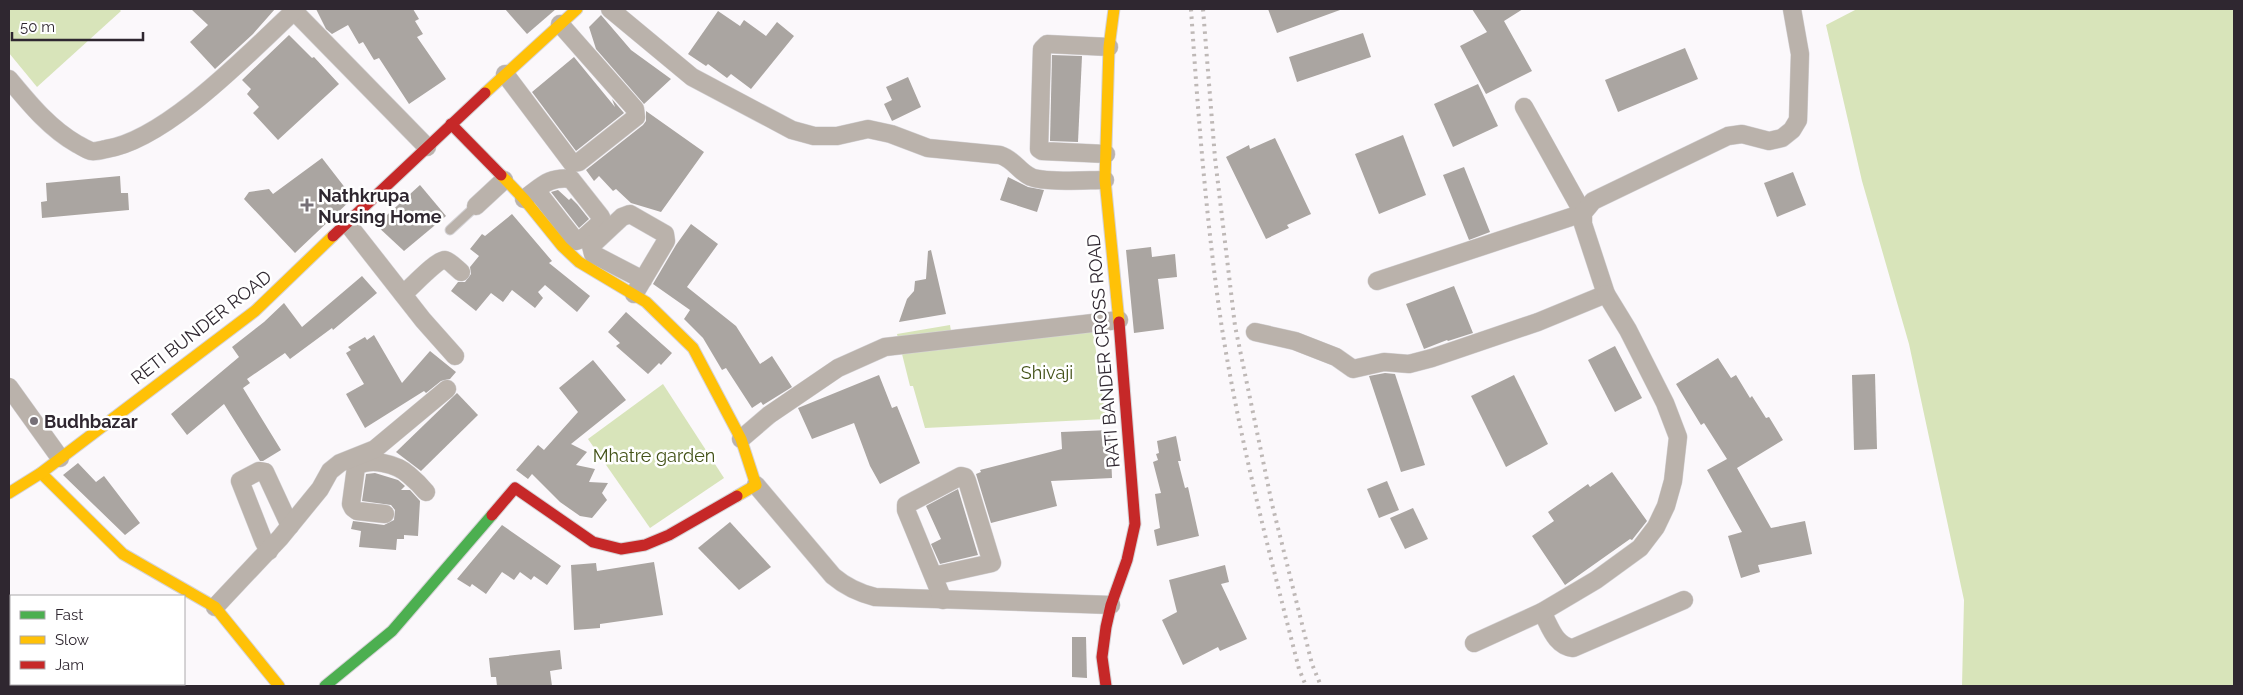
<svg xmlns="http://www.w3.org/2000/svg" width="2243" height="695" font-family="Raleway,sans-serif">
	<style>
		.green { fill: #d8e4ba }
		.building { fill: #aaa5a1 }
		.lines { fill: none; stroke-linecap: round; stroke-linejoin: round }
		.lane-casing { stroke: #d5d3d6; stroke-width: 11 }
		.street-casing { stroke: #d5d3d6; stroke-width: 19 }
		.fast-casing { stroke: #d5d3d6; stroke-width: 13 }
		.slow-casing { stroke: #d5d3d6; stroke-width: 13 }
		.jam-casing { stroke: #d5d3d6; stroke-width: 13 }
		.lane { stroke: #bab2ab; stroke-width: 9 }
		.street { stroke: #bab2ab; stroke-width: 18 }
		.fast { stroke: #4caf50; stroke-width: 11 }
		.slow { stroke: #ffc107; stroke-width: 11 }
		.jam { stroke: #c62828; stroke-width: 11 }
		.rail { stroke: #beb8b6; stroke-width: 4; stroke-dasharray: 2.5 5; stroke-linecap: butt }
		.poi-dot { fill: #767077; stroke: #fff; stroke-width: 2 }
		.labels { text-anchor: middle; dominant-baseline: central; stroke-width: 5; stroke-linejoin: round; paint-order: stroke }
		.poi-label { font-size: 18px; font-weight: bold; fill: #2f2730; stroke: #fff; text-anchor: start }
		.street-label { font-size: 18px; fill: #2f2730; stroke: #fff }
		.park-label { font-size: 18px; fill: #435217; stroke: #fff }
	</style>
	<rect width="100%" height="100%" fill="#fbf8fb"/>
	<g class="green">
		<path d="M9,9H119L121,11L37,87L9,53Z"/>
		<path d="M1857,9H2234V686H1962L1964,600L1909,344L1862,181L1826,25Z"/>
		<path d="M1091,317L1106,419L925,428L913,386H910L897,334L950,325L951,331Z"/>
		<path d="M663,384L724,478L650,528L588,439Z"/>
	</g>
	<g class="building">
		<path d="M191,9H275L253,34L215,69L190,42L208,25Z"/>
		<path d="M316,9H413L419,19L415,21L423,34L417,37L446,79L409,104L379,58L374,60L363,42L359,44L348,25L332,34L326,29Z"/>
		<path d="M505,9H556L527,34Z"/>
		<path d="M1268,9H1339L1340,10L1277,33Z"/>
		<path d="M1472,9H1523L1504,21L1532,71L1486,94L1460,46L1487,32Z"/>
		<path d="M718,11L740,26L744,20L766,36L777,22L794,36L751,89L731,74L727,78L708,64L706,66L688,54Z"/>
		<path d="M601,15L631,50L671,79L644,104L596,49L589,27Z"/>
		<path d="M1363,33L1371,57L1297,82L1289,57Z"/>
		<path d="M289,35L312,58L314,57L339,84L278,140L253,113L259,107L247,94L251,89L242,80Z"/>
		<path d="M1685,48L1698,79L1618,112L1605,80Z"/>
		<path d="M1052,55L1082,56L1078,142L1050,141Z"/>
		<path d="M574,57L615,107L612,99L624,113L576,151L532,92Z"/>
		<path d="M908,77L921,107L892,121L884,104L892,100L886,87Z"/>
		<path d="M1478,84L1498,126L1453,147L1434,104Z"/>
		<path d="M646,111L704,152L661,212L631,203L616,189L613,191L599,176L594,181L586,170L643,125L646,121Z"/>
		<path d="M1403,135L1426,195L1379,214L1355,154Z"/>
		<path d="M1275,138L1311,214L1287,225L1289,228L1266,239L1226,157L1249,145L1250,149Z"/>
		<path d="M322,158L353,198L295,253L244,199L249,192L269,189L273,194Z"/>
		<path d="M1464,167L1490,232L1469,240L1443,175Z"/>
		<path d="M1793,172L1806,205L1777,217L1764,183Z"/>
		<path d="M120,176L121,193H128L129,210L42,218L41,202L47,201L46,183Z"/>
		<path d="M1008,177L1028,187L1044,190L1037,212L1000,200Z"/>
		<path d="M420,185L446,216L404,251L376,225Z"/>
		<path d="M558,190L569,200L571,198L577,204L589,219L579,228L551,192Z"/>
		<path d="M512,214L552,261L549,263L590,296L577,312L545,285L538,292L543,298L535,308L512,290L503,302L491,293L476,311L451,291L458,282H465L471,274L470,267L479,256L470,249L482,234L485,236Z"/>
		<path d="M691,224L718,244L687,287L736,326L760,364L772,356L792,387L763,405L761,402L752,408L726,368L722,370L703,338L684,319L690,310L653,284L676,245Z"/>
		<path d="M1151,247L1152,257L1175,254L1177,277L1158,279L1164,329L1134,333L1126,250Z"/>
		<path d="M931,250L946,314L899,322L907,299L914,291L915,281L926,279L928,251Z"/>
		<path d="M362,276L377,293L333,330L332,328L290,359L285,353L247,379L250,383L243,388L281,450L263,461H260L224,404L187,435L171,414L239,357L232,347L264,322L284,303L302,327Z"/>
		<path d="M1454,286L1473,333L1448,341L1447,340L1424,349L1406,304Z"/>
		<path d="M626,312L672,353L661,365L659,363L648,374L616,346L620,343L608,332Z"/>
		<path d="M374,335L402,383L430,351L456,372L450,379L441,381L426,393L424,391L365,428L346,394L364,384L346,353L351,350L348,347L365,337L367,340Z"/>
		<path d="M1615,346L1642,398L1615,412L1588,360Z"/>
		<path d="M1718,358L1731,378L1736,375L1750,398L1752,396L1766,418L1769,417L1783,440L1737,468L1771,528L1805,521L1812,554L1758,565L1760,572L1741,578L1728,536L1742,532L1707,470L1727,459L1704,423L1701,425L1676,384Z"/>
		<path d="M593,360L626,400L571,444L587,452L576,465L595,469L589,482L608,483L602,493L607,500L592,518L580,516L560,502L532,474L528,479L516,470L538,445L544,450L578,412L559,388Z"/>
		<path d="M1385,373L1395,374L1425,465L1401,472L1369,376Z"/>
		<path d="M1875,374L1877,449L1854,450L1852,375Z"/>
		<path d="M879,375L892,408L897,406L920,463L880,484L870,466L854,423L812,439L798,408Z"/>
		<path d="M1514,375L1548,444L1506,467L1471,396Z"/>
		<path d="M457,393L478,415L421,471L396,452Z"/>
		<path d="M1110,430L1112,478L1051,481L1057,506L991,523L976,474L981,472L980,470L1062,449L1061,432Z"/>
		<path d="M1176,436L1181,461H1178L1185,488L1188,487L1199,536L1157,546L1154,530L1160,528L1155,494L1161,493L1153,462L1158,460L1156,454L1159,453L1157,441Z"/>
		<path d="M78,463L96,482L104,476L140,523L125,535L63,475Z"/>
		<path d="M1612,472L1647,521L1632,540L1630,539L1565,585L1532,536L1554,521L1548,512L1588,484L1590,487Z"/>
		<path d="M375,473L398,480L405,486L401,490H410L420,501L418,536L404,535V539H397L396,550L359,547L361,531L351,529L353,521L384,525L394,520L395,510L391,505L362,501L366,474Z"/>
		<path d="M1387,481L1399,510L1379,518L1367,489Z"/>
		<path d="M958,489L978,555L940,564L931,544L941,539L926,506Z"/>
		<path d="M1413,508L1428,539L1405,549L1390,518Z"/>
		<path d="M730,522L771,567L739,590L698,548Z"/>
		<path d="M502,525L561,566L547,585L534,576L531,580L520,572L514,580L502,572L486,594L472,584L470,587L457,579Z"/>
		<path d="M654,562L663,615L600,624V628L574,630L571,565L596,563L597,571Z"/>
		<path d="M1225,565L1229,582L1221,584L1247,639L1220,651L1218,647L1183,665L1162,620L1177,612L1169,580Z"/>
		<path d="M1072,637H1086L1087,678L1072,677Z"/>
		<path d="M560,650L562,669L550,671L552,686H497L496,677H491L489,658Z"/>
	</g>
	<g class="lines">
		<defs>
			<path id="lane" d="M450,230L476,206"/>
			<g id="street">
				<path d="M292,9L427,147"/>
				<path d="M610,9L692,77L792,130L814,136H837L868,129L891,134L928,148L1000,155C1015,160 1018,171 1031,177C1046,183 1087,180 1105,180"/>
				<path d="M505,74L572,163L579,162L636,117L635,109L560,24"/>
				<path d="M9,79C29,103 49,128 77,144C81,146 87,150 91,151C95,152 102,150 106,149C166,140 249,53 294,11"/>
				<path d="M1106,154L1042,151L1039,149L1042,49L1047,44L1109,47"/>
				<path d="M524,199C541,187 549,176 571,179L601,217L600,223L582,239L576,241L536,190"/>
				<path d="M476,206L504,180"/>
				<path d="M347,223L423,320L455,356"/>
				<path d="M1377,281L1583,213L1524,107"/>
				<path d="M403,294C411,288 436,260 445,260C450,261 457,269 461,272"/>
				<path d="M634,294L638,288L666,241L665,234L630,214L622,217L591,246L593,254L643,280"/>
				<path d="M1255,332L1295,341L1336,357L1353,369L1384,362L1409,364L1432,358L1538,322L1606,294L1583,224V213L1593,201L1728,136L1742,134L1769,141L1782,138L1792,130L1798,120L1800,54L1792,9"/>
				<path d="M9,387L60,458"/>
				<path d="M741,439L769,415L838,368L885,347L1119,320"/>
				<path d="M756,485L833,576C846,587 859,593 875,597L1111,605"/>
				<path d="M385,514L357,511L353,508L351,504L356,467C370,457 397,464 409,475C415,480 421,486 426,492"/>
				<path d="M269,551L264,542L240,481L259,471L265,472L290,526"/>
				<path d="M933,576L992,563L967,481L965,477L961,476L906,505V510L943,600"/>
				<path d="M215,607L280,538L320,489L330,471L340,463L375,449L447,389"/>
				<path d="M1542,612C1550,626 1555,646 1573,648L1684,600"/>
				<path d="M1474,643L1542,612L1596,580L1640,548L1656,527L1666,506L1673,481L1678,437L1665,403L1628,330L1606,294"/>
			</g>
			<path id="fast" d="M325,686L392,631L492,515"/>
			<g id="slow">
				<path d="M1114,9L1109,47L1105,180L1119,322"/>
				<path d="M485,93L577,9"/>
				<path d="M501,175L524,199L562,246L579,262L646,302L693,348L741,439L756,485L737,496"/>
				<path d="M41,473L123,554L215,607L279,686"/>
				<path d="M9,493L41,473L255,311L333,236"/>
			</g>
			<g id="jam">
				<path d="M451,124L501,175"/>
				<path d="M333,236L485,93"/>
				<path d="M492,515L515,488L593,542L621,549L645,545L669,535L737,496"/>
				<path d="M1106,686L1102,657L1106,627L1111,605L1127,560L1135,524L1119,322"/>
			</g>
		</defs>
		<use href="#lane" class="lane-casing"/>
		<use href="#street" class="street-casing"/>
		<use href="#fast" class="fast-casing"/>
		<use href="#slow" class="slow-casing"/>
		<use href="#jam" class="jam-casing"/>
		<use href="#lane" class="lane"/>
		<use href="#street" class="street"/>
		<use href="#fast" class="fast"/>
		<use href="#slow" class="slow"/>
		<use href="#jam" class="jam"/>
		<g class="rail">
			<path d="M1191,9C1198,114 1206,218 1221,322C1239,439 1270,555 1299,669L1306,686"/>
			<path d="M1203,9L1215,158L1235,326L1272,504L1312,664L1321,686"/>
		</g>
	</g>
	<g class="poi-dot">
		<path d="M304.5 197.5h5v5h5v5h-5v5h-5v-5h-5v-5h5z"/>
		<circle cx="34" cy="421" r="5"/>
	</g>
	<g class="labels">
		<g class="poi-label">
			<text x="318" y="195">Nathkrupa<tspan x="318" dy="21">Nursing Home</tspan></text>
			<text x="44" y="421">Budhbazar</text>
		</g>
		<g class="street-label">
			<text transform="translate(201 327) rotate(-38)">RETI BUNDER ROAD</text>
			<text transform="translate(1103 351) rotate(-95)">RATI BANDER CROSS ROAD</text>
		</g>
		<g class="park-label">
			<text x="1047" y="372">Shivaji</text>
			<text x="654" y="455">Mhatre garden</text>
		</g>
	</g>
	<rect width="2243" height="695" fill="none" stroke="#2f2730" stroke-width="20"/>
	<rect x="10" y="595" width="175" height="90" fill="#ffffff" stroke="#aca9ac"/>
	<rect x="20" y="611" width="25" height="8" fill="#4caf50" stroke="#aca9ac"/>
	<text x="55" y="620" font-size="15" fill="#2f2730">Fast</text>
	<rect x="20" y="636" width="25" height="8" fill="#ffc107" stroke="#aca9ac"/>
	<text x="55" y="645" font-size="15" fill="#2f2730">Slow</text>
	<rect x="20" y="661" width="25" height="8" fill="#c62828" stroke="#aca9ac"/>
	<text x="55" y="670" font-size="15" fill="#2f2730">Jam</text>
	<path d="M12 32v8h131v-8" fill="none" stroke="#2f2730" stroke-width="2.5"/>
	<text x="20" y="32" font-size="15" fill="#2f2730" stroke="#ffffff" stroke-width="4" paint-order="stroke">50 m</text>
</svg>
